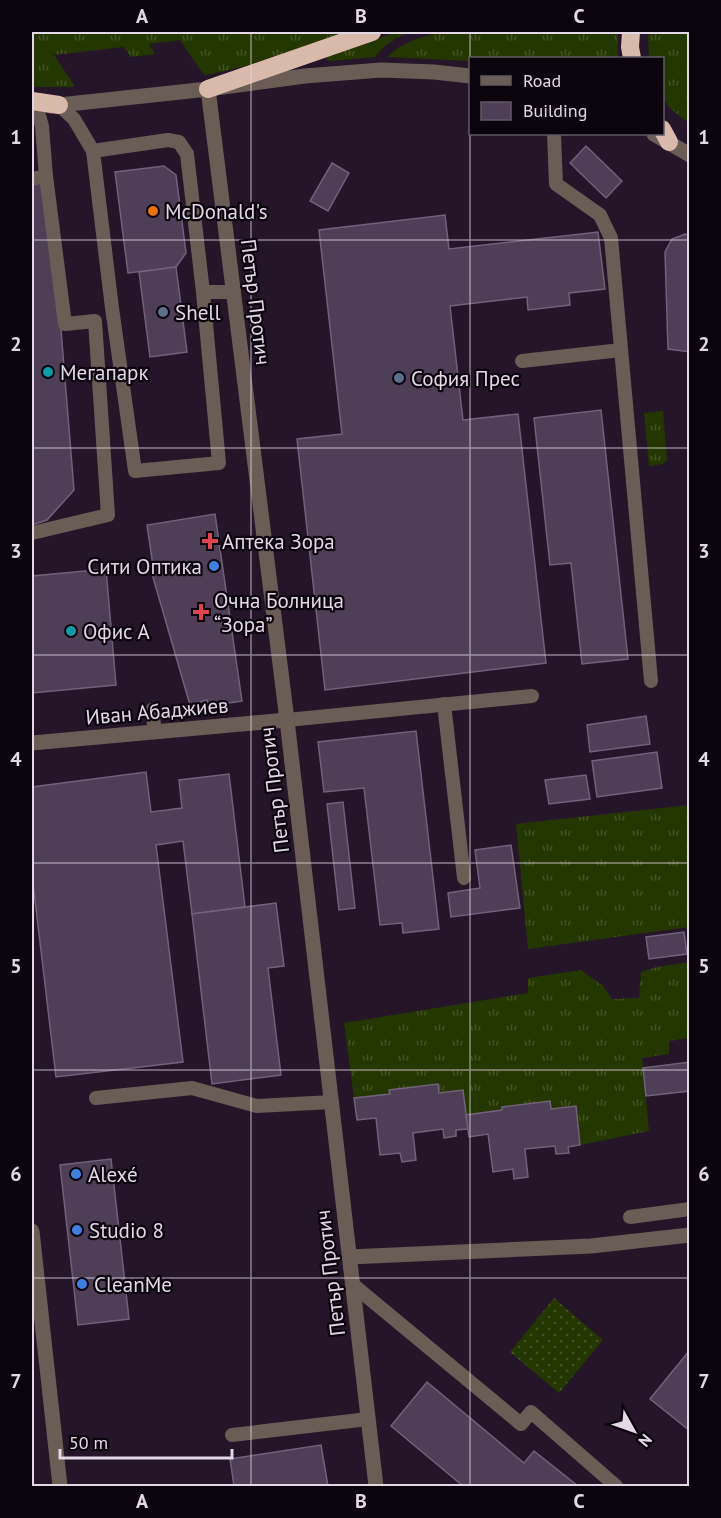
<svg xmlns="http://www.w3.org/2000/svg" width="721" height="1518" font-family="'PT Sans',sans-serif">
	<style>
		.grass { fill: url(#grass-tufts) }
		.park { fill: url(#park-dots) }
		.building { fill: #4e3f56; stroke: #71617a; stroke-width: 1.5 }
		.lines { fill: none; stroke-linecap: round; stroke-linejoin: round }
		.lane { stroke: #6a5d56; stroke-width: 14 }
		.street { stroke: #6a5d56; stroke-width: 15 }
		.highway { stroke: #d9b9a9; stroke-width: 18 }
		.grid { fill: none; stroke: #e2d8e6; stroke-width: 1.5; stroke-opacity: 0.55 }
		.food-dot { fill: #e8710a; stroke: #0a050c; stroke-width: 2 }
		.service-dot { fill: #5c6f8a; stroke: #0a050c; stroke-width: 2 }
		.culture-dot { fill: #0f9aa8; stroke: #0a050c; stroke-width: 2 }
		.health-dot { fill: #e0444e; stroke: #0a050c; stroke-width: 2 }
		.shop-dot { fill: #3f7fe0; stroke: #0a050c; stroke-width: 2 }
		.labels { text-anchor: middle; dominant-baseline: central; stroke-width: 4.5; stroke-linejoin: round; paint-order: stroke }
		.poi-label { font-size: 21px; fill: #e2d8e6; stroke: #0a050c; text-anchor: start }
		.street-label { font-size: 21px; fill: #e2d8e6; stroke: #0a050c }
		.neatline { fill: none; stroke: #e2d8e6; stroke-width: 2 }
		.grid-label { font-size: 20px; text-anchor: middle; font-weight: bold; fill: #e2d8e6 }
	</style>
	<defs>
		<pattern id="grass-tufts" width="24" height="20" patternUnits="userSpaceOnUse" patternTransform="scale(1.5)"><rect width="24" height="20" fill="#253700"/><path d="M3 7l-1-3M5 7V3M7 7l1-3M15 17l-1-3M17 17v-4M19 17l1-3" fill="none" stroke="#445325"/></pattern>
		<pattern id="park-dots" width="8" height="8" patternUnits="userSpaceOnUse" patternTransform="scale(1.5)"><rect width="8" height="8" fill="#253700"/><path d="M2 2h.1M6 6h.1" fill="none" stroke="#445325" stroke-width="1.8" stroke-linecap="round"/></pattern>
	</defs>
	<rect width="100%" height="100%" fill="#241529"/>
	<g class="grass">
		<path d="M52,32H346C300,47 254,66 206,75L202,72L180,40L149,44L155,54L131,57L124,47L54,55L74,85V87H32V34Z"/>
		<path d="M397,32H411C397,36 384,45 375,57L330,61L326,59L328,56Z"/>
		<path d="M439,32H618V58H470V61L388,57C401,42 421,38 439,32Z"/>
		<path d="M650,32H689V123L672,110L663,99L662,58H649L648,37Z"/>
		<path d="M663,411L667,460L663,464L649,466L644,413Z"/>
		<path d="M689,805V927L528,949L516,824Z"/>
		<path d="M689,962V1038L669,1041V1054L642,1058L649,1131L580,1145L575,1106L551,1109L550,1101L502,1107V1110L466,1115L463,1090L439,1093L390,1094L354,1098L344,1023L528,993V978L581,970L603,986L612,999L639,998L641,972L657,967Z"/>
	</g>
	<path class="park" d="M554,1298L603,1340L559,1393L510,1352Z"/>
	<g class="building">
		<path d="M586,146L622,181L606,198L570,163Z"/>
		<path d="M332,163L349,173L328,211L310,201Z"/>
		<path d="M164,166L176,175L186,253L176,267L128,273L115,172Z"/>
		<path d="M41,182L59,305L74,490L47,520L32,525V184Z"/>
		<path d="M445,215L449,249L598,232L605,289L569,293L570,305L528,310L527,297L450,306L463,420L518,414L546,663L325,690L297,439L342,434L319,230Z"/>
		<path d="M685,234L690,236V352L668,349L665,252L672,239Z"/>
		<path d="M176,267L187,352L150,357L139,272Z"/>
		<path d="M601,410L628,659L582,664L571,563L550,565L534,418Z"/>
		<path d="M215,514L242,701L208,706L207,700L190,705L150,567L153,566L147,525Z"/>
		<path d="M106,569L116,685L32,693V576Z"/>
		<path d="M646,716L650,744L590,752L587,725Z"/>
		<path d="M416,731L439,929L403,933L402,923L380,925L364,788L324,792L318,742Z"/>
		<path d="M657,752L662,788L597,797L592,761Z"/>
		<path d="M146,772L151,812L182,808L179,780L229,774L245,907L192,914L183,841L156,845L183,1062L56,1077L32,875V787Z"/>
		<path d="M586,775L590,799L549,804L545,780Z"/>
		<path d="M343,802L355,908L339,910L327,804Z"/>
		<path d="M511,845L520,908L451,917L448,893L480,888L475,850Z"/>
		<path d="M276,903L284,966L268,968L281,1075L212,1084L192,914Z"/>
		<path d="M684,932L687,954L649,959L646,937Z"/>
		<path d="M690,1062V1091L646,1096L643,1068Z"/>
		<path d="M438,1084L439,1093L463,1090L468,1129L456,1130V1136L444,1138L443,1129L413,1133L416,1160L402,1162L400,1153L380,1155L376,1118L357,1120L354,1098L390,1094L389,1090Z"/>
		<path d="M550,1101L551,1109L576,1106L580,1145L568,1147L569,1153L556,1154L555,1146L525,1149L528,1177L514,1179L513,1169L493,1172L488,1134L469,1137L466,1115L502,1110V1107Z"/>
		<path d="M111,1159L129,1319L78,1325L60,1165Z"/>
		<path d="M689,1351L690,1352V1431L650,1399Z"/>
		<path d="M427,1382L524,1463L534,1451L578,1486H463L391,1426Z"/>
		<path d="M321,1445L328,1486H234L230,1459Z"/>
	</g>
	<g class="lines">
		<g class="lane">
			<path d="M59,105L74,119L93,151L112,308L135,471L219,463L203,292L187,154L179,142L168,140L93,151"/>
			<path d="M554,134L556,184L600,215L611,238L651,681"/>
			<path d="M32,179L46,176"/>
			<path d="M203,292H234"/>
			<path d="M522,361L621,350"/>
			<path d="M32,533L108,515L95,321L65,324L46,176L42,126L37,108"/>
			<path d="M444,704L464,878"/>
			<path d="M152,710L155,732"/>
			<path d="M287,720L532,696"/>
			<path d="M96,1098L192,1088L257,1106L332,1102"/>
			<path d="M630,1217L690,1209"/>
			<path d="M352,1284L521,1424L531,1412L616,1486"/>
			<path d="M232,1435L368,1419"/>
		</g>
		<g class="street">
			<path d="M208,89L287,720L376,1486"/>
			<path d="M50,106L208,89L305,76L381,70L434,72L470,76"/>
			<path d="M654,134L690,155"/>
			<path d="M32,743L287,720"/>
			<path d="M32,1231L60,1486"/>
			<path d="M349,1257L591,1246L690,1235"/>
		</g>
		<g class="highway">
			<path d="M631,32L630,47L632,58"/>
			<path d="M208,89L372,32"/>
			<path d="M32,101L59,105"/>
			<path d="M662,129L669,142"/>
		</g>
	</g>
	<path class="grid" d="M251,32V1486M470,32V1486M32,240H690M32,448H690M32,655H690M32,863H690M32,1070H690M32,1278H690"/>
	<circle class="food-dot" cx="153" cy="211" r="6"/>
	<g class="service-dot">
		<circle cx="163" cy="312" r="6"/>
		<circle cx="399" cy="378" r="6"/>
	</g>
	<g class="culture-dot">
		<circle cx="48" cy="372" r="6"/>
		<circle cx="71" cy="631" r="6"/>
	</g>
	<g class="health-dot">
		<path d="M207 532h6v6h6v6h-6v6h-6v-6h-6v-6h6z"/>
		<path d="M198 603h6v6h6v6h-6v6h-6v-6h-6v-6h6z"/>
	</g>
	<g class="shop-dot">
		<circle cx="214" cy="566" r="6"/>
		<circle cx="76" cy="1174" r="6"/>
		<circle cx="77" cy="1230" r="6"/>
		<circle cx="82" cy="1284" r="6"/>
	</g>
	<g class="labels">
		<g class="poi-label">
			<text x="165" y="211">McDonald's</text>
			<text x="175" y="312">Shell</text>
			<text x="60" y="372">Мегапарк</text>
			<text x="411" y="378">София Прес</text>
			<text x="222" y="541">Аптека Зора</text>
			<text x="202" y="566" text-anchor="end">Сити Оптика</text>
			<text x="214" y="600">Очна Болница<tspan x="214" dy="24">“Зора”</tspan></text>
			<text x="83" y="631">Офис А</text>
			<text x="88" y="1174">Alexé</text>
			<text x="89" y="1230">Studio 8</text>
			<text x="94" y="1284">CleanMe</text>
		</g>
		<g class="street-label">
			<text transform="translate(256 302) rotate(83)">Петър Протич</text>
			<text transform="translate(157 711) rotate(-5)">Иван Абаджиев</text>
			<text transform="translate(274 790) rotate(-97)">Петър Протич</text>
			<text transform="translate(330 1273) rotate(-97)">Петър Протич</text>
		</g>
	</g>
	<rect width="721" height="1518" fill="none" stroke="#0a050c" stroke-width="66"/>
	<rect x="469" y="57" width="195" height="78" fill="#0a050c" stroke="#605963" stroke-width="1.5"/>
	<rect x="481" y="76" width="30" height="9" fill="#6a5d56" stroke="#605963" stroke-width="1.5"/>
	<text x="523" y="87" font-size="18" fill="#e2d8e6">Road</text>
	<rect x="481" y="102" width="30" height="18" fill="#4e3f56" stroke="#605963" stroke-width="1.5"/>
	<text x="523" y="117" font-size="18" fill="#e2d8e6">Building</text>
	<g transform="translate(634 1431) rotate(130)" stroke="#0a050c" stroke-width="4.5" paint-order="stroke">
	<path d="M0-4.5L10 22L0 15L-10 22Z" fill="#e2d8e6"/>
	<text y="-9" font-size="16" font-weight="bold" text-anchor="middle" fill="#e2d8e6">N</text>
	</g>
	<path d="M60 1449v9h172v-9" fill="none" stroke="#e2d8e6" stroke-width="3"/>
	<text x="69" y="1449" font-size="18" fill="#e2d8e6" stroke="#0a050c" stroke-width="4.5" paint-order="stroke">50 m</text>
	<rect x="33" y="33" width="655" height="1452" class="neatline"/>
	<g class="grid-label">
		<text x="142" y="23">A</text>
		<text x="361" y="23">B</text>
		<text x="579" y="23">C</text>
		<text x="16" y="144">1</text>
		<text x="704" y="144">1</text>
		<text x="16" y="351">2</text>
		<text x="704" y="351">2</text>
		<text x="16" y="558">3</text>
		<text x="704" y="558">3</text>
		<text x="16" y="766">4</text>
		<text x="704" y="766">4</text>
		<text x="16" y="973">5</text>
		<text x="704" y="973">5</text>
		<text x="16" y="1181">6</text>
		<text x="704" y="1181">6</text>
		<text x="16" y="1388">7</text>
		<text x="704" y="1388">7</text>
		<text x="142" y="1508">A</text>
		<text x="361" y="1508">B</text>
		<text x="579" y="1508">C</text>
	</g>
</svg>
